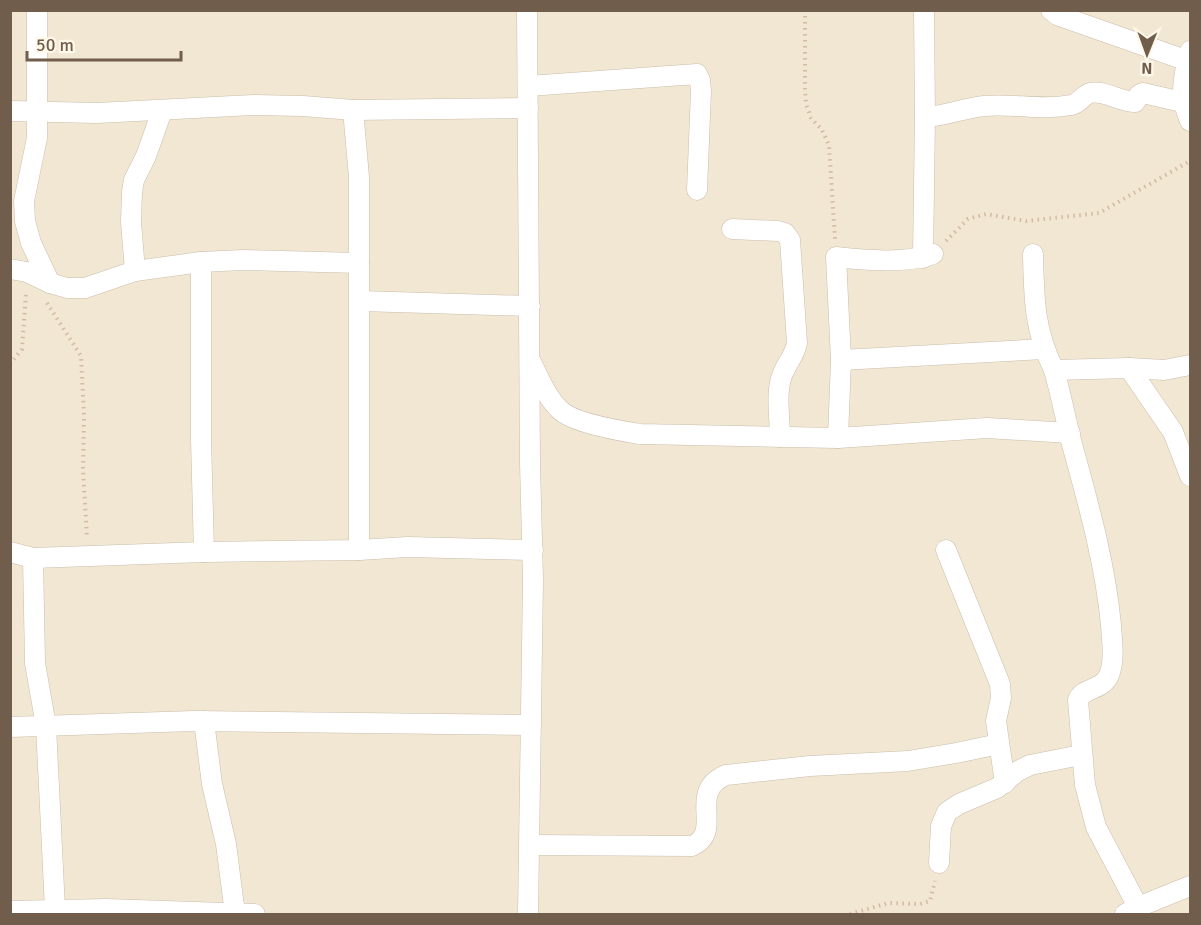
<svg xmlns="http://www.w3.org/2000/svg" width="1201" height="925" font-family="Signika,sans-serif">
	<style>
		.residential { fill: #f2e7d3 }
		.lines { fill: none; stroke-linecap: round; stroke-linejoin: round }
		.minor-casing { stroke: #cbbdab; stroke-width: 21 }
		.path { stroke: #d3baa1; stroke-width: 4; stroke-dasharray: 1.5 4.5; stroke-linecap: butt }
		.minor { stroke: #fff; stroke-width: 20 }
	</style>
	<rect width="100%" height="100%" fill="#fbf4e4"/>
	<path class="residential" d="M10,11H1190V914H11Z"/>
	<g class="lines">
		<defs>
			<g id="minor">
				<path d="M37,10V138L24,201L25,221L31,243L50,283"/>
				<path d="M527,10L530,463L533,580L528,914"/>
				<path d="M1051,10L1057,15L1188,61"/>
				<path d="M1190,51C1183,77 1179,96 1190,121"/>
				<path d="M528,86L697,74L700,80L701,91L697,190"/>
				<path d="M353,110L359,177V550"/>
				<path d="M10,111L97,113L253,105L303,106L353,110L528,108"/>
				<path d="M925,117C945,116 964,108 984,106C1013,103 1041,111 1071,105C1079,104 1083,95 1090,93C1105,90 1120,102 1135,102L1139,95L1143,93L1182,102"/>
				<path d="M732,229L778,231L785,233L790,240L797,343C794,357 788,361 783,373C775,391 780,418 780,437"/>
				<path d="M1033,254C1034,298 1034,330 1054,370L1129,368L1164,370L1190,365"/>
				<path d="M923,258L925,117L924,10"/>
				<path d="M201,262V439L204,552"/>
				<path d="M10,269L27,272L50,283L67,288H85L135,271L201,262L243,260L359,263"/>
				<path d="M135,271L131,222L132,192L134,180L146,156L162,111"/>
				<path d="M360,301L530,306"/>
				<path d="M841,360L1044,349"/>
				<path d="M531,362C539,378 547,398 560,410C573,423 621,431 640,434L838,438L987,428L1070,433"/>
				<path d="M1129,368L1173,432L1190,476"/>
				<path d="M1054,370C1060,392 1065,414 1070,437C1087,499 1105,561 1111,625C1112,641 1115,661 1109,675C1102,691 1083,687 1078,700L1085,785L1096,827L1138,907"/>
				<path d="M838,438L841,360L836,257C864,260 906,264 933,254"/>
				<path d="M946,550L1000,684L1001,698L996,721L1005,783"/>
				<path d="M10,552L33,558L204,552L359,550L407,547L533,550"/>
				<path d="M33,558L35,663L46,726L55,909L53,914"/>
				<path d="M204,721L212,784L226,844L235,914"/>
				<path d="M10,727L194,721L531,725"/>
				<path d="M531,845L692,846C725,831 686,792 726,775L810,766L908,761L956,753L999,744"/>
				<path d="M939,863L941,826L947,812L959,804L997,788L1018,771L1030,765L1081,755"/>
				<path d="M10,911L106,909L255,914"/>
				<path d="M1125,914L1138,907L1190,886"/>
			</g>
		</defs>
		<use href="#minor" class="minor-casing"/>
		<g class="path">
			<path d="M805,10V88L806,104L811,118L822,130L829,145L835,239"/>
			<path d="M946,241L968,219L986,214L1026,221L1099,213L1190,161"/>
			<path d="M47,303L81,356L84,415L83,470L87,537"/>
			<path d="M10,364L22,349L26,293"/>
			<path d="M850,914L888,903L920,904L930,901L935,881"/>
		</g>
		<use href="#minor" class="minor"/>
	</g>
	<rect width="1201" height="925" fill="none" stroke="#715d4b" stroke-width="24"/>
	<g transform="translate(1147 54) rotate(181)" stroke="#fef8ea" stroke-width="4.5" paint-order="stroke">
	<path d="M0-4.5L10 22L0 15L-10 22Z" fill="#715d4b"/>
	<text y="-9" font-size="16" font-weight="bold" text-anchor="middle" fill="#715d4b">N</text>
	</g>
	<path d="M27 51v9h154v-9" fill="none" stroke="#715d4b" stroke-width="3"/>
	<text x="36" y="51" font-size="18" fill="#715d4b" stroke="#fef8ea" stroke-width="4.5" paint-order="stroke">50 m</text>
</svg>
